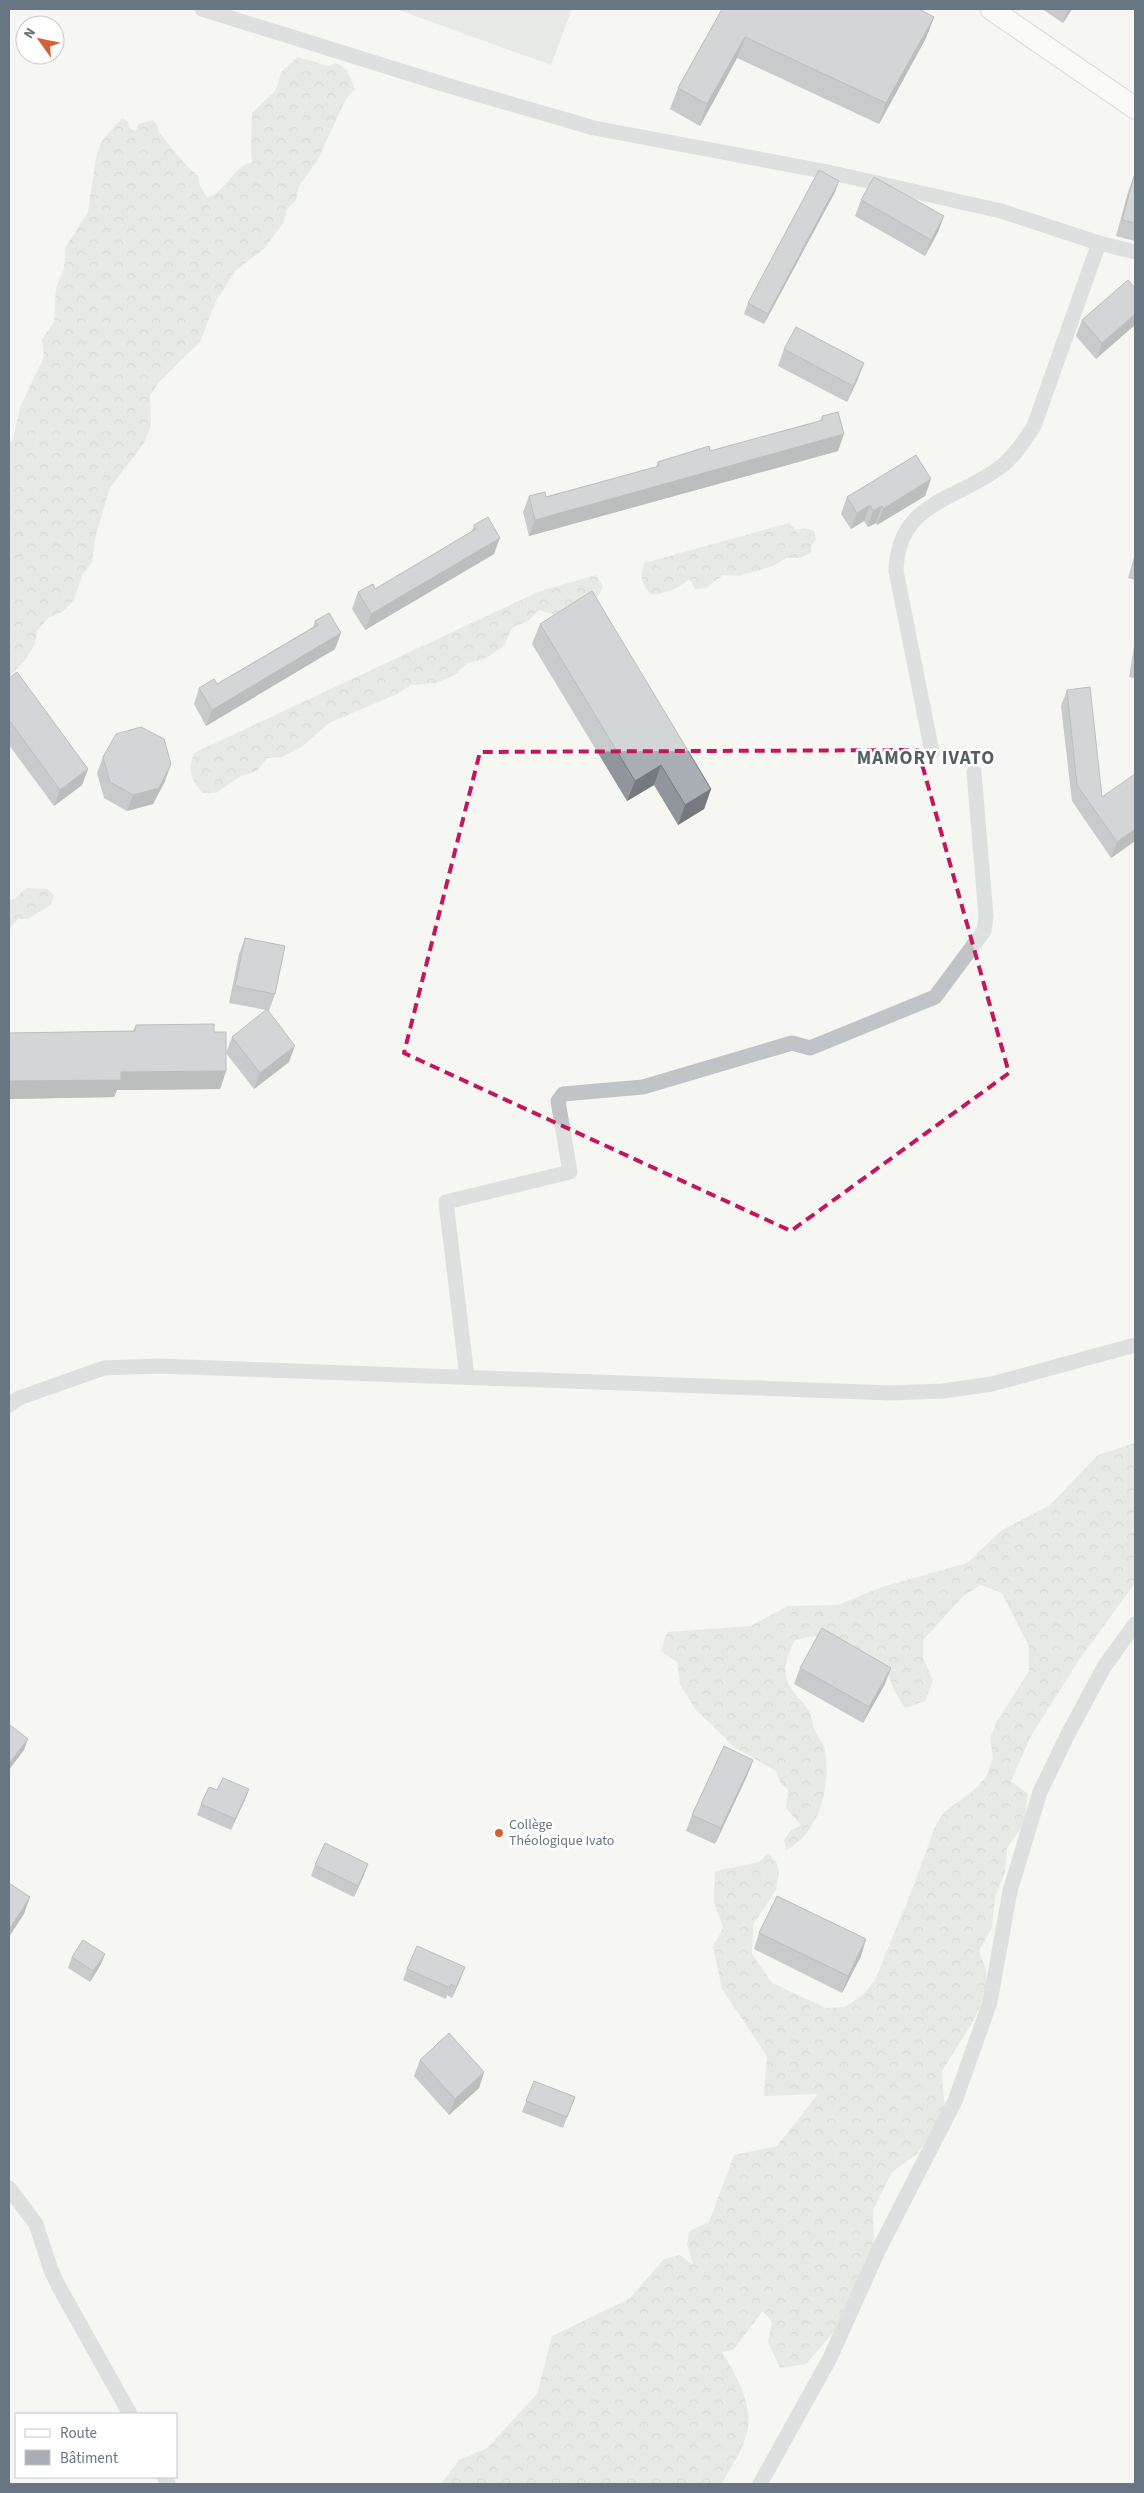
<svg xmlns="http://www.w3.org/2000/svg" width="1144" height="2493" font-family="'Source Sans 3',sans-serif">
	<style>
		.forest { fill: url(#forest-crowns) }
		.pitch { fill: #d6dbd3 }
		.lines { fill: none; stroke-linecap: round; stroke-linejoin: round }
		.secondary-casing { stroke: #b3b7bb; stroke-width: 23 }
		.minor { stroke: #c0c3c7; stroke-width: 15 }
		.secondary { stroke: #fff; stroke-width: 21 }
		.wall { fill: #90969b }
		.shaded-wall { fill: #767a7e }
		.building { fill: #a8aeb4; stroke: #767a7e }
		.marked { fill: none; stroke: #c2185b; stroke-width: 4; stroke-dasharray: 10 6; stroke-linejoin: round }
		.poi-dot { fill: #d26137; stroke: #fff; stroke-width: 2 }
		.labels { text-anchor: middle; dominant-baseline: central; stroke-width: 5; stroke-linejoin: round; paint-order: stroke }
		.poi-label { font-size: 14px; fill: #687582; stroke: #fff; text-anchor: start }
		.district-label { font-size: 19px; font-weight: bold; letter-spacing: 1px; fill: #555f67; stroke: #fff }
	</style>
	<defs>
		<pattern id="forest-crowns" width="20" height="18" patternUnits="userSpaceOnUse" patternTransform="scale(1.25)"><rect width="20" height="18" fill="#d6dbd3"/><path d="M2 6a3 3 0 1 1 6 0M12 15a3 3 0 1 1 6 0" fill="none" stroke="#b1b6b1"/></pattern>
	</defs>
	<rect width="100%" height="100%" fill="#f6f6f3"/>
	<g class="forest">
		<path d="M298,57L328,66L337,63L346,69L355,89L346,99L317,161L299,186L296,200L287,209L284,222L275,234L264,249L236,270L216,301L200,342L158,383L150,396L151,425L144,443L110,488L96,534L92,562L83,574L73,601L62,612L48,618L37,631L35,644L26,659L9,677V445L13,439L20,407L44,357L42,339L54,322L56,288L64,269L65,248L88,212L96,158L101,142L122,118L128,122L129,128L136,131L139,124L153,120L157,125L158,131L183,162L198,176L200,186L207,197C227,193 231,167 252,162C250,145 252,130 252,113L275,91L282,71Z"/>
		<path d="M789,523L796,530L805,528L814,531L816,539L811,546V553L800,558H787L773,566L739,576L723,575L706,588L695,589L690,579C677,589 667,593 651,595C641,583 640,577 644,563Z"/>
		<path d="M596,575L603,586C599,601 582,613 567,616C559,617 547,612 539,610L528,621L512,628L504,646L486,658L466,664L455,675L436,683L411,685L397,694L329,723L303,746L282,757L267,758L257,771L241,776L216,793H203C190,780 188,770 194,753L540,591Z"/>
		<path d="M27,888L48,889L54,895L51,905L28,919H18L9,930V900L14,899Z"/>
		<path d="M1135,1443V1583L1079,1660L1031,1736L1011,1781L1028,1794L1024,1824L1007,1848L1005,1872L995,1897L992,1927L979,1951L986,1970L987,1989L974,2020L942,2071L945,2114L917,2154L892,2172L873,2210L874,2246L843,2321L806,2364L780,2368L768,2342L772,2322L763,2311L733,2350L722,2352C738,2378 756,2408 745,2439C740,2455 729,2469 722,2484H441L459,2460L487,2448L537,2394L552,2336L629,2299L664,2259L680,2255L693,2265L687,2244L689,2231L709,2222L734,2155L777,2146L818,2094L764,2096L767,2056L722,1989L713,1947L723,1928L714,1902L715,1871L759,1862L768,1853L776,1861L779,1871L776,1890L753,1925L752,1954L772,1983L826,2008L845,2007L863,1995L875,1980L914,1885L934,1829L943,1813L973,1791L986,1777L993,1758L990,1738L997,1721L1029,1671V1647L1002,1593L981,1585L963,1596L923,1640V1658L933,1680L925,1701L905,1708L894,1690L887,1672L837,1640L815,1636L795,1640C789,1652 784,1662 786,1676C788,1690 803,1700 809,1711C812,1717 812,1724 815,1730C817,1737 824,1743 825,1750C831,1786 820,1833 786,1850L784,1840L791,1830L801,1825L786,1808L788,1790L780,1782L776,1771L735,1748L695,1709L680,1684L677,1662L661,1651L667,1632L751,1626L788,1606L838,1605L882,1587L967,1563L1002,1530L1049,1506L1098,1455Z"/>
	</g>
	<path class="pitch" d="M396,9H572L551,65Z"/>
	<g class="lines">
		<defs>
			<path id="secondary" d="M991,9L1135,108"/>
		</defs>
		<use href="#secondary" class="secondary-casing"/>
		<g class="minor">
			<path d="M202,9L446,85L594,128L828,172L1001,211L1099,243L1135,252"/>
			<path d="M932,752L896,571C898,500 958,501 1003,465C1016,454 1025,440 1034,426L1099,243"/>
			<path d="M467,1377L446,1202L570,1172L558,1101L563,1094L643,1087L792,1043L810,1048L935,997L984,931L986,916L974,772"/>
			<path d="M9,1405L19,1398L104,1368L159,1366L892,1393L943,1391L992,1384L1135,1345"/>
			<path d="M9,2188L36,2224L51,2270L58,2285L130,2414"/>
			<path d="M164,2477L168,2484"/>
			<path d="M760,2484L830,2358L879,2249L955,2101L990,2002L1010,1891L1040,1792L1068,1734L1104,1667L1135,1624"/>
		</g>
		<use href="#secondary" class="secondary"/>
	</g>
	<g class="wall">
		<path d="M722,9L934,17L926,38L879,124L737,58L700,126L670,109L678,88Z"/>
		<path d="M1042,9H1072L1063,23Z"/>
		<path d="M1134,176L1135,177V241L1116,236L1128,192Z"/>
		<path d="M835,192L764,324L744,314L748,303Z"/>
		<path d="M861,200L944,216L938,232L925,256L855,216Z"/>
		<path d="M1128,280L1096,359L1076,336L1082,320Z"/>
		<path d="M784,349L858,379L847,402L778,366Z"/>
		<path d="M822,416L838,451L529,536L523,512L529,496L546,497L656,467L658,462L710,451L820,421Z"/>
		<path d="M931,479L925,496L877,525L876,523L868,527L864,521L851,529L841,514L847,497Z"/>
		<path d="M474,525L494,554L365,630L352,609L358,592L375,589L472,531Z"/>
		<path d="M1135,554V580L1128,578Z"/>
		<path d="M315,621L335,649L206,726L194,704L199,688L217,684L313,627Z"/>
		<path d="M540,624L711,789L704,809L678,825L654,785L627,801L532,644Z"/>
		<path d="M1135,640V678L1129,677Z"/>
		<path d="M9,678L88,769L82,785L54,806L9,745Z"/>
		<path d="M1067,690L1102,797L1135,841L1111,858L1072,801L1061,706Z"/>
		<path d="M103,757L165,781L153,804L127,811L104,798L97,773Z"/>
		<path d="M245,938L275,994L269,1011L268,1010L289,1062L254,1089L226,1053V1071L220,1089L117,1090L114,1097L9,1099V1033L133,1031L136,1025L214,1032L226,1053L232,1037L266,1010L229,1003L239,954Z"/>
		<path d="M800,1668L885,1684L863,1723L794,1684Z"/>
		<path d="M753,1760L747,1776L715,1844L686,1831L692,1815Z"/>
		<path d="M249,1789L231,1830L197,1815L201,1804L217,1790Z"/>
		<path d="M368,1864L364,1875L354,1897L311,1876L315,1865Z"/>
		<path d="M759,1933L866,1939L861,1956L842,1993L754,1949Z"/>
		<path d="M72,1957L101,1964L90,1982L68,1968Z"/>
		<path d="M407,1969L461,1978L452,1998L447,1995L446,1999L403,1980Z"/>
		<path d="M420,2060L484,2072L479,2088L449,2115L414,2076Z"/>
		<path d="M534,2081L575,2097L563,2128L522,2112Z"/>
	</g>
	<g class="shaded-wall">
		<path d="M1068,9H1072L1063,23Z"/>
		<path d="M934,17L926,38L879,124L886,103Z"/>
		<path d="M745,37L737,58L700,126L707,104Z"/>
		<path d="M839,181L835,192L764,324L768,314Z"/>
		<path d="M944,216L938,232L925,256L931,240Z"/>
		<path d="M1135,314V325L1096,359L1102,343Z"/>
		<path d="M864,363L858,379L847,402L853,386Z"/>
		<path d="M844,434L838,451L529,536L535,520Z"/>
		<path d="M931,479L925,496L877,525L883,509Z"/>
		<path d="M870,505L864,521L851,529L857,513Z"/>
		<path d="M882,506L876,523L868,527L873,511Z"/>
		<path d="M500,538L494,554L365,630L371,614Z"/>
		<path d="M341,633L335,649L206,726L212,710Z"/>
		<path d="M171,764L165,781L153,804L127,811L133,795Z"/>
		<path d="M661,765L654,785L627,801L635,781Z"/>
		<path d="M88,769L82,785L54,806L60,790Z"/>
		<path d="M711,789L704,809L678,825L685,805Z"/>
		<path d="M1135,829V841L1111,858L1117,842Z"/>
		<path d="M295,1046L289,1062L254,1089L260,1073Z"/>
		<path d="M226,1071L220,1089L117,1090L114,1097L9,1099V1081L121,1072Z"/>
		<path d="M891,1668L885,1684L863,1723L869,1707Z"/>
		<path d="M28,1739L24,1750L9,1770V1767L10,1762Z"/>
		<path d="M753,1760L747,1776L715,1844L721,1828Z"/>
		<path d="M249,1789L245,1800L231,1830L235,1819Z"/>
		<path d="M368,1864L364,1875L354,1897L358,1886Z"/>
		<path d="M30,1897L24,1914L9,1937V1930Z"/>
		<path d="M866,1939L861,1956L842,1993L848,1976Z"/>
		<path d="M105,1954L101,1964L90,1982L93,1971Z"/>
		<path d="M465,1967L461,1978L452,1998L456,1987Z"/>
		<path d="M484,2072L479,2088L449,2115L455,2099Z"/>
	</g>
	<g class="building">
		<path d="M722,9H919L934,17L886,103L745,37L707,104L678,88Z"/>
		<path d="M819,170L839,181L768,314L748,303Z"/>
		<path d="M1134,176L1135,177V223L1122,220Z"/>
		<path d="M874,177L944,216L931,240L861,200Z"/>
		<path d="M1128,280L1135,288V314L1102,343L1082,320Z"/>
		<path d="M796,327L864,363L853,386L784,349Z"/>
		<path d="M838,412L844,434L535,520L529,496L545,492L546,497L659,466L658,462L709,446L710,451L823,420L822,416Z"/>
		<path d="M916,455L931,479L883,509L882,506L873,511L870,505L857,513L847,497Z"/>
		<path d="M488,517L500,538L371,614L358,592L373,584L375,589L476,529L474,525Z"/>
		<path d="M1135,556V566L1133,565Z"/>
		<path d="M592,591L711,789L685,805L661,765L635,781L540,624Z"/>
		<path d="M329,613L341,633L212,710L199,688L214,679L217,684L318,625L315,621Z"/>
		<path d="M17,672L88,769L60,790L9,720V678Z"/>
		<path d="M1090,687L1102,797L1135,774V829L1117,842L1077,785L1067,690Z"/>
		<path d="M141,727L164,739L171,764L159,788L133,795L110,782L103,757L116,734Z"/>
		<path d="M245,938L285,946L275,994L235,986Z"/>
		<path d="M267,1009L295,1046L260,1073L232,1037Z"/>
		<path d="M214,1024V1032H226V1071L121,1072V1080L9,1081V1033L135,1031L136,1025Z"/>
		<path d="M822,1628L891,1668L869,1707L800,1668Z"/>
		<path d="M10,1725L28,1739L10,1762L9,1761V1726Z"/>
		<path d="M724,1746L753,1760L721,1828L692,1815Z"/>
		<path d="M223,1778L249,1789L235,1819L201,1804L209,1787L217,1790Z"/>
		<path d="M325,1843L368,1864L358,1886L315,1865Z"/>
		<path d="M9,1883L30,1897L9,1930Z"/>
		<path d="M777,1896L866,1939L848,1976L759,1933Z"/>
		<path d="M83,1940L105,1954L93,1971L72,1957Z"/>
		<path d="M417,1946L465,1967L456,1987L451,1984L450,1988L407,1969Z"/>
		<path d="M449,2033L484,2072L455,2099L420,2060Z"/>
		<path d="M534,2081L575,2097L567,2117L526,2101Z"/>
	</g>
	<path d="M0 0H1144V2493H0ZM918,750L1009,1073L791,1231L404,1053L480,752Z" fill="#f6f6f3" fill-opacity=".55" fill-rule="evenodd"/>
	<path class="marked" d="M918,750L1009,1073L791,1231L404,1053L480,752Z"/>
	<circle class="poi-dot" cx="499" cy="1833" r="5"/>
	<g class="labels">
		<g class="poi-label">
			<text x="509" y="1825">Collège<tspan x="509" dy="16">Théologique Ivato</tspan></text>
		</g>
		<g class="district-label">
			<text x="926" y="758">MAMORY IVATO</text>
		</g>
	</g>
	<rect width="1144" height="2493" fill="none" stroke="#687582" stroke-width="20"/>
	<rect x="15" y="2413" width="162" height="65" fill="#ffffff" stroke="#c3c8cd"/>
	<rect x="25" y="2429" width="25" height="8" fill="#ffffff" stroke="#c3c8cd"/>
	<text x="60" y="2438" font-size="15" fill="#687582">Route</text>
	<rect x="25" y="2450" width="25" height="15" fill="#a8aeb4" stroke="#c3c8cd"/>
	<text x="60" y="2463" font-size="15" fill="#687582">Bâtiment</text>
	<g transform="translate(40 40) rotate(303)"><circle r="24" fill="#ffffff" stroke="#c3c8cd"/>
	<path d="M0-4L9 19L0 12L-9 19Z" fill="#d26137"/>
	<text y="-8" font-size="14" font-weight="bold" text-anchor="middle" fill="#687582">N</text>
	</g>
</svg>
